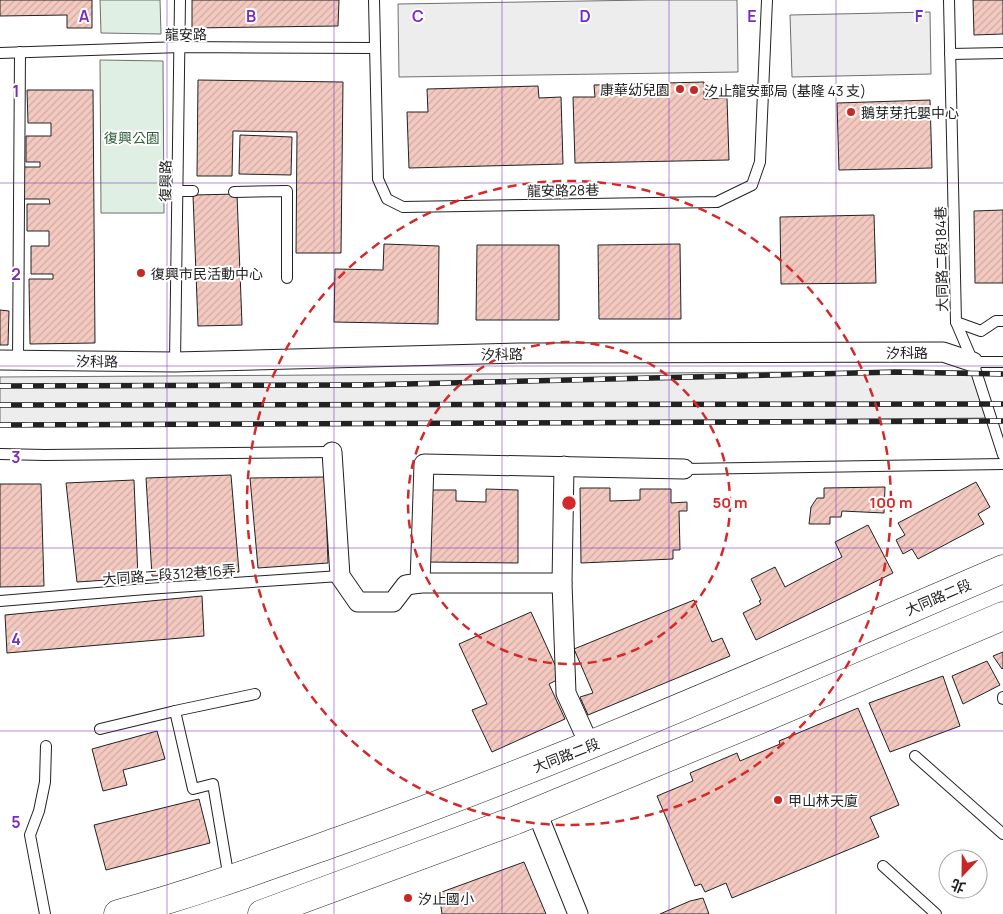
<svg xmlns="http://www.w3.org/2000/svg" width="1003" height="914" font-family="Manrope,'Noto Sans TC',sans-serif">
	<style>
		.green { fill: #e0efe3; stroke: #6f6f6f }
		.parking { fill: #ededed; stroke: #6f6f6f }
		.building { fill: url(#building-hatch); stroke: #222 }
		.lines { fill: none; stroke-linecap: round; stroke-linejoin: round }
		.lane-casing { stroke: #222; stroke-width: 12 }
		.street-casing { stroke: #222; stroke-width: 21 }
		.primary-casing { stroke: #222; stroke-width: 29 }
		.lane { stroke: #fff; stroke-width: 10 }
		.street { stroke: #fff; stroke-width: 19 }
		.primary { stroke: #fff; stroke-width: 28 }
		.rail-casing { stroke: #222; stroke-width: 5.5 }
		.rail { stroke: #fff; stroke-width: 4; stroke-dasharray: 11; stroke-linecap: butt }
		.grid { fill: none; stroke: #7b2cbf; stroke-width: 1; stroke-opacity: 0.55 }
		.ring { fill: none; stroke: #d62828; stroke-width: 2.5; stroke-dasharray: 9 6 }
		.poi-dot { fill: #c62828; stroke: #fff; stroke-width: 2 }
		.labels { text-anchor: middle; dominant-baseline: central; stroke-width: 4; stroke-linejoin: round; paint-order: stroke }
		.street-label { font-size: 14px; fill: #222; stroke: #fff }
		.poi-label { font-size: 14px; fill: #222; stroke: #fff; text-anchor: start }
		.park-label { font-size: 14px; fill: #2f5e38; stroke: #fff }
		.grid-label { font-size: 16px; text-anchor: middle; font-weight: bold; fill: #7b2cbf; stroke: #fff; stroke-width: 4; stroke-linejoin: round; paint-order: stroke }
		.centre { fill: #d62828; stroke: #fff; stroke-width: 2.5 }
		.ring-label { font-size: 15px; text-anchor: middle; font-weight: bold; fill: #d62828; stroke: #fff; stroke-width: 4; stroke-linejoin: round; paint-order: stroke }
	</style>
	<defs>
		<pattern id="building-hatch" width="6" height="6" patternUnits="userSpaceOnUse" patternTransform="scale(1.25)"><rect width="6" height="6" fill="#f3c9c0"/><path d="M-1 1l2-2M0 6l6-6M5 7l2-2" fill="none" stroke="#d0aca5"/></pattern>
	</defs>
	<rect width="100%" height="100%" fill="#fff"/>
	<g class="green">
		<path d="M100,0H160L161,34L101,33Z"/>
		<path d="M100,60L163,61L164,213H101Z"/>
	</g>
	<g class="parking">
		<path d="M648,0H737L738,72L399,77L398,4Z"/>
		<path d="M930,12L931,74L792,77L790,15Z"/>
		<path d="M976,371L995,418L0,425V377Z"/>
	</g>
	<g class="building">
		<path d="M0,0H92V28H67V15L0,16Z"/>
		<path d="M192,0H339L338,26L192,28Z"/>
		<path d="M973,0H1003V34L974,35Z"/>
		<path d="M198,80L343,82L341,253H296L297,132L233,131L232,176H197Z"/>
		<path d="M704,82V99L727,98L729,160L575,163L573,97H595L594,85Z"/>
		<path d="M538,86L539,98L561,97L563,164L409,168L407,112H428L427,89Z"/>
		<path d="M27,90H93L95,343L30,344L29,279H53V274H31V246H49V231H27V204H50L49,199H23V167H40V162H26V136H51V123H28Z"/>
		<path d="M930,100L932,168L839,170L837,103Z"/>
		<path d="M240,135L292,137L291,175L239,174Z"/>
		<path d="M237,194L242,325L198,326L193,195Z"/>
		<path d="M1003,210V283H975L974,211Z"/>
		<path d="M874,215L876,283L781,284L780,217Z"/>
		<path d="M384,244L439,246L438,324L334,322L335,269L383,270Z"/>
		<path d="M680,244L681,319H599L598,245Z"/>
		<path d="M477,245H559V320H476Z"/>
		<path d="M0,310L9,311L8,345H0Z"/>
		<path d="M231,475L239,572L152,576L146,478Z"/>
		<path d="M325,477L328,563L258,568L250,478Z"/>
		<path d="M134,480L138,578L77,582L66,483Z"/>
		<path d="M976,482L990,507L978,514L984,524L918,559L912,549L903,554L896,540L905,535L898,523Z"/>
		<path d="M0,484H41L44,586L0,587Z"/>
		<path d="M885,487L884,513L842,511L841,517H830V524H809L811,507L817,498H824V488Z"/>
		<path d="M580,488H610V501L640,500V489H671V503L687,502V511H679L680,550H673V559L581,563Z"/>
		<path d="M486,489L518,490V563L427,562V490H456V501L486,502Z"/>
		<path d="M868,525L893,573L756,640L743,613L761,604L759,601L761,600L751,579L775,567L785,587L842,557L835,542Z"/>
		<path d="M202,596L204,636L7,653L5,615Z"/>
		<path d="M694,600L712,642L722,638L730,656L588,715L580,697L593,693L574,649Z"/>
		<path d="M531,612L561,678L549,684L565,719L492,752L472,710L487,704L459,644Z"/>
		<path d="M1003,652V668L1002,669L993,656Z"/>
		<path d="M987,661L1000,685L963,704L952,676Z"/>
		<path d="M943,676L960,726L890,752L869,703Z"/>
		<path d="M858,708L899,805L870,817L879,837L732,898L726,883L705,892L701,884L695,886L657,796L693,781L690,773L737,753L740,761L780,744L779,741Z"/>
		<path d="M157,731L165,759L123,770L127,785L103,791L92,749Z"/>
		<path d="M199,799L210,843L106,870L94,825Z"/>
		<path d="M524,862L546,914H442L439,893Z"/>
		<path d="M703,898L709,914H660L690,901Z"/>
	</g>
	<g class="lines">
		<defs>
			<g id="lane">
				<path d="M374,0L378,179L387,199L403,207L717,202L752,185L760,162L767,0"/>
				<path d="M949,0L956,322L973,362L1003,455"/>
				<path d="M0,53L181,47L373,48"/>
				<path d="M950,54L1003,53"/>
				<path d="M179,191H193"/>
				<path d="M234,192L287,191V278"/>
				<path d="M956,322L981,331L996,321H1003"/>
				<path d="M18,361L20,52"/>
				<path d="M175,362L180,0"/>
				<path d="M973,362H1003"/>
				<path d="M0,454L45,455L332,452"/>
				<path d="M684,469L1003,464"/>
				<path d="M0,601L146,589L340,576"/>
				<path d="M1003,697V699"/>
				<path d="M175,711L255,694"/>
				<path d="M100,729L175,711L193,789L213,784L229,879"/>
				<path d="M915,756L1003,834"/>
				<path d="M883,866L936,914"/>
				<path d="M45,914L30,835L39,811L45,782L46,746"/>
			</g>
			<g id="street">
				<path d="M0,360L175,362L520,353L943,352L973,362"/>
				<path d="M332,452L340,576L358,602H393L406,585L420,583L424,464L684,469"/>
				<path d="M420,583H562L566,693L590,746"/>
				<path d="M562,583L564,466"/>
				<path d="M536,810L578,914"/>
			</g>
			<g id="primary">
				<path d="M118,914C192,894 263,868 336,842C562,762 782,664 1003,569"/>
				<path d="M262,914L516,820L761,719L1003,616"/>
			</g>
		</defs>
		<use href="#lane" class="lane-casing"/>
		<use href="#street" class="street-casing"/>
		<use href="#primary" class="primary-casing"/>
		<use href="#lane" class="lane"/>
		<use href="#street" class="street"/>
		<use href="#primary" class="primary"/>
		<defs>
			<g id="rail">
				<path d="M0,386L364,385L896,372L1003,374"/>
				<path d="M0,405L1003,404"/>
				<path d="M0,425L1003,421"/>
			</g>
		</defs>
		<use href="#rail" class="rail-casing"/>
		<use href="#rail" class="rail"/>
	</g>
	<path class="grid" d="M167,0V914M334,0V914M502,0V914M669,0V914M836,0V914M0,183H1003M0,366H1003M0,548H1003M0,731H1003"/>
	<g class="ring">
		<circle cx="569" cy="503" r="161"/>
		<circle cx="569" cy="503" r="322"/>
	</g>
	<g class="poi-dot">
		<circle cx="680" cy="89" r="5"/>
		<circle cx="694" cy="90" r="5"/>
		<circle cx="851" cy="112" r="5"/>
		<circle cx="141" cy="273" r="5"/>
		<circle cx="778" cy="800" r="5"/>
		<circle cx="408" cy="898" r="5"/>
	</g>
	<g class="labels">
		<g class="street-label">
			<text transform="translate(186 34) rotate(-1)">龍安路</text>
			<text transform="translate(165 181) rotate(-89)">復興路</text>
			<text transform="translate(563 190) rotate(-1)">龍安路28巷</text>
			<text transform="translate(941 259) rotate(-91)">大同路二段184巷</text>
			<text x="907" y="352">汐科路</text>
			<text transform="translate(502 354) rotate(-1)">汐科路</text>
			<text transform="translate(97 361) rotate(1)">汐科路</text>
			<text transform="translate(169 574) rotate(-4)">大同路二段312巷16弄</text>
			<text transform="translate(938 597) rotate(-23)">大同路二段</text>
			<text transform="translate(566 755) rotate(-21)">大同路二段</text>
		</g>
		<g class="poi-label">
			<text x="670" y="89" text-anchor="end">康華幼兒園</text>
			<text x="704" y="90">汐止龍安郵局 (基隆 43 支)</text>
			<text x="861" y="112">鵝芽芽托嬰中心</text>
			<text x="151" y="273">復興市民活動中心</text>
			<text x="788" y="800">甲山林天廈</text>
			<text x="418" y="898">汐止國小</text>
		</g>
		<g class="park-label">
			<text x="132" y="137">復興公園</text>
		</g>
	</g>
	<g class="grid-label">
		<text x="84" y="22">A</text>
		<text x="251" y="22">B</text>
		<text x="418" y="22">C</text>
		<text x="585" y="22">D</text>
		<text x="752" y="22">E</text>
		<text x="919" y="22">F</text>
		<text x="16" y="97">1</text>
		<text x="16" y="280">2</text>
		<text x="16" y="463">3</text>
		<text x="16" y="645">4</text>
		<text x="16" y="828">5</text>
	</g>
	<circle cx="569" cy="503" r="8" class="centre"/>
	<g class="ring-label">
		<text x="730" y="508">50 m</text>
		<text x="891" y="508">100 m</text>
	</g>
	<g transform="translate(963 874) rotate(202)"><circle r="24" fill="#ffffff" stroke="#a7a7a7"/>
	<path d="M0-4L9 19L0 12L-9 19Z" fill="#c62828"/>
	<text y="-8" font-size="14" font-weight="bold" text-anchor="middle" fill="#222222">北</text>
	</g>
</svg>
